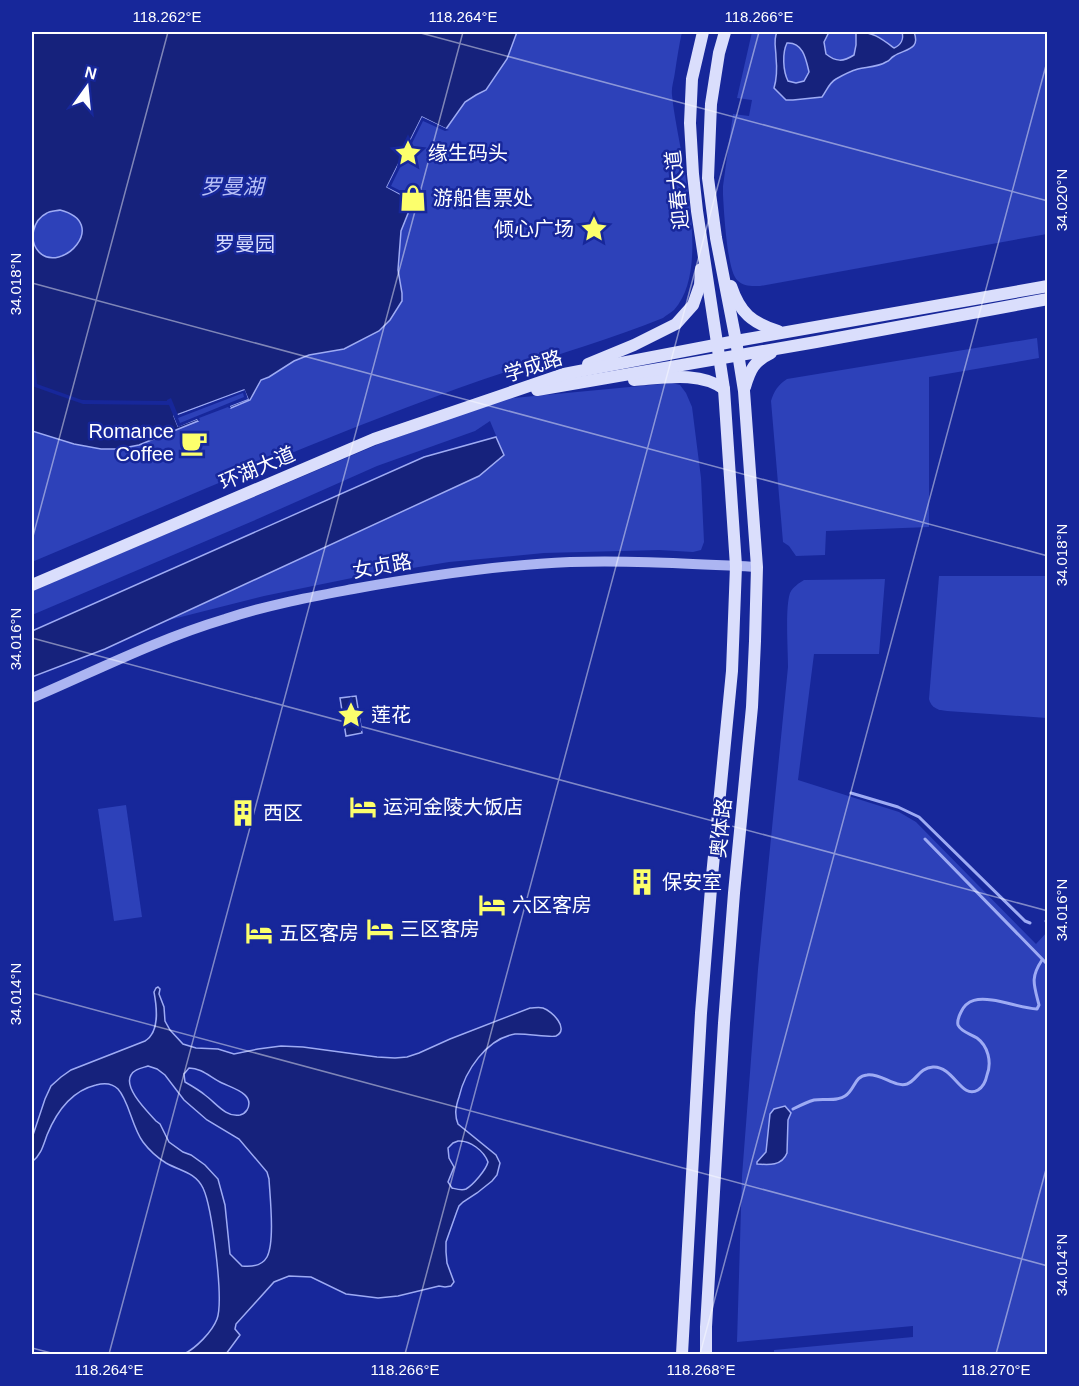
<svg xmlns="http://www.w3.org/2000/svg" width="1079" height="1386" font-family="Arial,'Noto Sans SC',sans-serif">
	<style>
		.green { fill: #2d41b9 }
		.water { fill: #16227c; stroke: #9eabf4; stroke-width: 1.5; fill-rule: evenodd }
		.pier { fill: #17279a; fill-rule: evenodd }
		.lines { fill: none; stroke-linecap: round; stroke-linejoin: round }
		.stream { stroke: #9eabf4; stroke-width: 3 }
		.tertiary { stroke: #acb5f2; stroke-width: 10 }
		.secondary { stroke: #dadefc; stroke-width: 12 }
		.ticks { fill: none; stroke: #fff; stroke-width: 1.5; stroke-opacity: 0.45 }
		.labels { text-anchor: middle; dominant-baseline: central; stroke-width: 5; stroke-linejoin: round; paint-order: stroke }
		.poi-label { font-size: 20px; fill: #fff; stroke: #17279a; text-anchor: start }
		.street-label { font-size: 20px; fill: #fff; stroke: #17279a }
		.park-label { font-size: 20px; fill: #d3d9fc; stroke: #17279a }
		.water-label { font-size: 21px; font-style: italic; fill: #b8c1f8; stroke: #17279a }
		.neatline { fill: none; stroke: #fff; stroke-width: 2 }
		.ticks-label { font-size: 15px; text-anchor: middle; fill: #fff }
	</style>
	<rect width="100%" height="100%" fill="#17279a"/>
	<g class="green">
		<path d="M32,32H682C679,45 677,59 675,72C674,80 671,88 672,95C677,149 714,266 674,310C671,313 666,315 663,318C595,345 525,364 456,389C313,441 173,503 32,562Z"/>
		<path d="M752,32H1047V234L760,286C751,286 744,287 737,280C727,270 724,211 723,195V186L733,114L749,116L752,100L737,98Z"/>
		<path d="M1037,338L1039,358L929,377V527L826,531L825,555L796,556L789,546L783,542L771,401C774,391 778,385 787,379Z"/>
		<path d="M672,383L680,385L686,393L692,407L701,478L704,542L701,550L693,552L659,550L544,553L449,562L352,578L264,596L165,621L479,476L504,455L490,421L475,431L377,466L253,521L32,615V591L379,444L504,399Z"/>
		<path d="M939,576H1047V718L947,711C938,710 931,708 929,699Z"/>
		<path d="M885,579L879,654H814L798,780L899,812L916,822L1036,944L1047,932V1354H774V1350L913,1337V1326L737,1342L742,1176L758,969L788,667C788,649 785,608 790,593C793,587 799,583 804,580Z"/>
		<path d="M126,805L142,917L114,921L98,809Z"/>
	</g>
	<g class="water">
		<path d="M32,32H517L507,59L486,90L476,95L465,102L446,129L422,117L387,187L413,201L401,231L398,270L402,293V301L390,320L379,331L344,349L309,355L294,361L269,377L261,380L250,400L231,408L230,406L248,399L244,390L174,416L178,426L197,419L198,421L139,445L118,449H101L74,444L32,431ZM60,210C111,223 61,275 39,252C28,240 33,220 47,213C50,211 56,211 60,210Z"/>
		<path d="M777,32H829L824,42L826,54C836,62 843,62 854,55L856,45V32C872,31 882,39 894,48C901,45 904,39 902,32H914C921,50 905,49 894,56C889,59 891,60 886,62C878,67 867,67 858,69C851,71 843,75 836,79C829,83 827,90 822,97L793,100H786L774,88C777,78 777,67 776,57C776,48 773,40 777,32ZM787,43C803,42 806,59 809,72L804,81L796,83L788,81C783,71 782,53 787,43Z"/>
		<path d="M496,437L504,455L479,476L105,649L32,677V631L424,457Z"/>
		<path d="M356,696L362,733L346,736L340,698Z"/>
		<path d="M158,987L160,989L159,994L164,1007L165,1021L170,1030L183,1044L196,1048L218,1049L234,1054L258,1049L281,1046L303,1047L377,1057L395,1058L407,1057L419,1053L450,1039L530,1008C534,1008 539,1007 543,1008C552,1011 570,1029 556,1036C551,1038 525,1033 515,1034C486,1039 465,1071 459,1097C456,1106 454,1114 458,1124L496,1155L500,1163L497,1175L492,1181L477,1193L463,1202L459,1206L457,1211L446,1242V1252L447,1263L454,1282L451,1286L445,1287L439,1286L398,1296L378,1298L346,1294L311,1277L289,1276L274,1282L236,1324L235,1329L240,1335L226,1354H184C196,1348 212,1332 217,1319C224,1300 212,1207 203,1188C195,1172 180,1171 166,1163C158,1158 149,1150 143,1142C132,1127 129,1101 118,1089C112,1083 103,1083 96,1085C71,1091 56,1113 47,1135C43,1146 41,1155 32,1162V1138L45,1099L51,1086L61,1077L71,1070L145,1041C160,1032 157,1008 154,992L156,988ZM148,1066L157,1069L165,1075L184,1100L207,1120L239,1139L267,1172L269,1179C270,1197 275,1242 267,1257C262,1266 252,1267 242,1266L230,1254L225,1205L218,1179L205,1165L191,1155L183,1152L169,1142L160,1124L156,1121C148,1112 123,1088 131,1075C134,1069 142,1068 148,1066ZM189,1068C202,1068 211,1078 222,1083C232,1088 256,1094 247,1110C245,1113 244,1114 240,1115C226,1118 215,1102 205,1095C199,1090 192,1086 185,1082L184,1074ZM458,1141C470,1140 484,1151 488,1162C486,1170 473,1185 466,1189C462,1191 456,1189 452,1188L448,1182L454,1167L449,1158L448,1148L453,1143Z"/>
		<path d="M785,1106L791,1113L788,1120L787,1153C782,1166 769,1165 757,1164V1162L766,1152L770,1114L774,1109Z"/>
	</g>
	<g class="pier">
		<path d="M422,117L449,130L445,131L423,121L391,186L415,198L416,202L387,187Z"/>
		<path d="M32,327L37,384L82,400L167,401V400L171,398L178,415L245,390L248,399L230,406L231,408H229L228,407L199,418L200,420L198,421L197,419L178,427L169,405L83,404L32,386ZM243,393L244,397L180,423L178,418Z"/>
	</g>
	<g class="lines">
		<g class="stream">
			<path d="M851,793L898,807L919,817L1025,921L1030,923"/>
			<path d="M925,839L1048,965"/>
			<path d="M1046,921H1048"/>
			<path d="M793,1109C799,1106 807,1102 814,1100C824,1098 836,1102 845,1096C855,1090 854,1076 867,1075C881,1073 895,1088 907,1084C917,1080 919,1068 933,1067C954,1066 961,1100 978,1090C983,1087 986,1080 987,1075C992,1062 988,1046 977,1038C971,1034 961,1032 958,1025C957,1021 959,1016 961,1012C967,999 979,998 992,1000C1007,1002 1022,1008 1037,1009L1039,1005C1034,985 1030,978 1042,960"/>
		</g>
		<path class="tertiary" d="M32,698C95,671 158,639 225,619C267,605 311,597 353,589C425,576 497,565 570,562C632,560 694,564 757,567"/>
		<g class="secondary">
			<path d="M731,286C740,313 752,323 778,331"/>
			<path d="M588,364L634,345L676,324L693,305L700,285L701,269"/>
			<path d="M634,380C663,378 700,371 724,389"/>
			<path d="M745,387C750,370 754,361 771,353"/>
			<path d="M537,390L816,342L1048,299"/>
			<path d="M32,585L374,439L564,374L736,341L1048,286"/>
			<path d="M682,1354L701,1013L712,876L732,671L736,566L724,389L697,211L693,174L690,123L692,79L703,32"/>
			<path d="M706,1354V1327L724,1023L734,893L752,707L755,641L757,567L744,391L736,341L716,238L708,178L711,104L719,53L725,32"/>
		</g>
	</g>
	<path class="ticks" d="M417,32L1048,201M32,283L1048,556M32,540L168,32M32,638L1048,911M32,993L1048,1266M32,1348L55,1354M109,1354L463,32M405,1354L759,32M700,1354L1048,58M996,1354L1048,1162"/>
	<defs>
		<symbol id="sight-bare" viewBox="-9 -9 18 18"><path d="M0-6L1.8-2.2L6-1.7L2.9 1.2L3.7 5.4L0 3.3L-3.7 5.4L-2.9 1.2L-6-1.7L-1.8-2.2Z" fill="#fcff6c" stroke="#17279a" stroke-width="2.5" paint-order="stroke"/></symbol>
		<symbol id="shop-bare" viewBox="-9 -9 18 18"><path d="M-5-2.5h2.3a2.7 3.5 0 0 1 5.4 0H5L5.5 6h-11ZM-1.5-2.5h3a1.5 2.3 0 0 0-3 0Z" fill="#fcff6c" stroke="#17279a" stroke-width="2.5" paint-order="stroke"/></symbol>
		<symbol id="cafe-bare" viewBox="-9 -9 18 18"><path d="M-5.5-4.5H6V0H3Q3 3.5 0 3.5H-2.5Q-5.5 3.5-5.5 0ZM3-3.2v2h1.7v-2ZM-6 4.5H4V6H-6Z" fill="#fcff6c" stroke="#17279a" stroke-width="2.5" paint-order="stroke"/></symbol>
		<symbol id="hotel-bare" viewBox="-9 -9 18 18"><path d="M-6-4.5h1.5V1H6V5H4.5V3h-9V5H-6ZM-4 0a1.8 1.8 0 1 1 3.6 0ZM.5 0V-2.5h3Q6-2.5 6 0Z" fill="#fcff6c" stroke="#17279a" stroke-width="2.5" paint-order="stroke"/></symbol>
		<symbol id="building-bare" viewBox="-9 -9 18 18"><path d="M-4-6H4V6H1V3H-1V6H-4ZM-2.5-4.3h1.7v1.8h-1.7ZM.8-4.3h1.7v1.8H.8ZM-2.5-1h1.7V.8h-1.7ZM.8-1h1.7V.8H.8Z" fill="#fcff6c" stroke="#17279a" stroke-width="2.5" paint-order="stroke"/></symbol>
	</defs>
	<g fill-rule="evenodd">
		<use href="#sight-bare" x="389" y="134" width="38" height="38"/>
		<use href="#shop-bare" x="394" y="179" width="38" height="38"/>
		<use href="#sight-bare" x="575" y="210" width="38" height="38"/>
		<use href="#cafe-bare" x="175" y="424" width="38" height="38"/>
		<use href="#sight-bare" x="332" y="696" width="38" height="38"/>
		<use href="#hotel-bare" x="344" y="788" width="38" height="38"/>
		<use href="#building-bare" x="224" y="794" width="38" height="38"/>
		<use href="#building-bare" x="623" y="863" width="38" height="38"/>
		<use href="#hotel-bare" x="473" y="886" width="38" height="38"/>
		<use href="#hotel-bare" x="361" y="910" width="38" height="38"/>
		<use href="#hotel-bare" x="240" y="914" width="38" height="38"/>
	</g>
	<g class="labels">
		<g class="poi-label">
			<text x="428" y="153">缘生码头</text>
			<text x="433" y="198">游船售票处</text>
			<text x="574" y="229" text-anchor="end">倾心广场</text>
			<text x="174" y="431" text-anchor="end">Romance<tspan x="174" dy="23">Coffee</tspan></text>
			<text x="371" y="715">莲花</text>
			<text x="383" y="807">运河金陵大饭店</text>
			<text x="263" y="813">西区</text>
			<text x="662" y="882">保安室</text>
			<text x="512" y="905">六区客房</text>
			<text x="400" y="929">三区客房</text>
			<text x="279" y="933">五区客房</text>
		</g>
		<g class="street-label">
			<text transform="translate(677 190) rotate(-96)">迎春大道</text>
			<text transform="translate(533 366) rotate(-18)">学成路</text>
			<text transform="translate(257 468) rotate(-23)">环湖大道</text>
			<text transform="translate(382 566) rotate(-10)">女贞路</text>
			<text transform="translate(721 828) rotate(-84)">奥体路</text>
		</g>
		<g class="park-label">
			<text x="245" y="244">罗曼园</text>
		</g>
		<g class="water-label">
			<text x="232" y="186">罗曼湖</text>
		</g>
	</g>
	<rect width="1079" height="1386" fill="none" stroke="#17279a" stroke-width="66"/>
	<g transform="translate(87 87) rotate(15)" stroke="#17279a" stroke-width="4.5" paint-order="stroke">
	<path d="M0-4.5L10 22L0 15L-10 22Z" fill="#ffffff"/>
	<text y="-9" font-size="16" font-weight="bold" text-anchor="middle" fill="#ffffff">N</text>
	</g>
	<rect x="33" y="33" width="1013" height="1320" class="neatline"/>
	<g class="ticks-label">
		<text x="167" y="22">118.262°E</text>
		<text x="463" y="22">118.264°E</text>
		<text x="759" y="22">118.266°E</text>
		<text transform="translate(1062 200) rotate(-90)" y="5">34.020°N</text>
		<text transform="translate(16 284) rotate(-90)" y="5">34.018°N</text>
		<text transform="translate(1062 555) rotate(-90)" y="5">34.018°N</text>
		<text transform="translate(16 639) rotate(-90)" y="5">34.016°N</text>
		<text transform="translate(1062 910) rotate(-90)" y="5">34.016°N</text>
		<text transform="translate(16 994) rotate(-90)" y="5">34.014°N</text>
		<text transform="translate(1062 1265) rotate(-90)" y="5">34.014°N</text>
		<text x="109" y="1375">118.264°E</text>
		<text x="405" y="1375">118.266°E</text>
		<text x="701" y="1375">118.268°E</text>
		<text x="996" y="1375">118.270°E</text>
	</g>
</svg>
